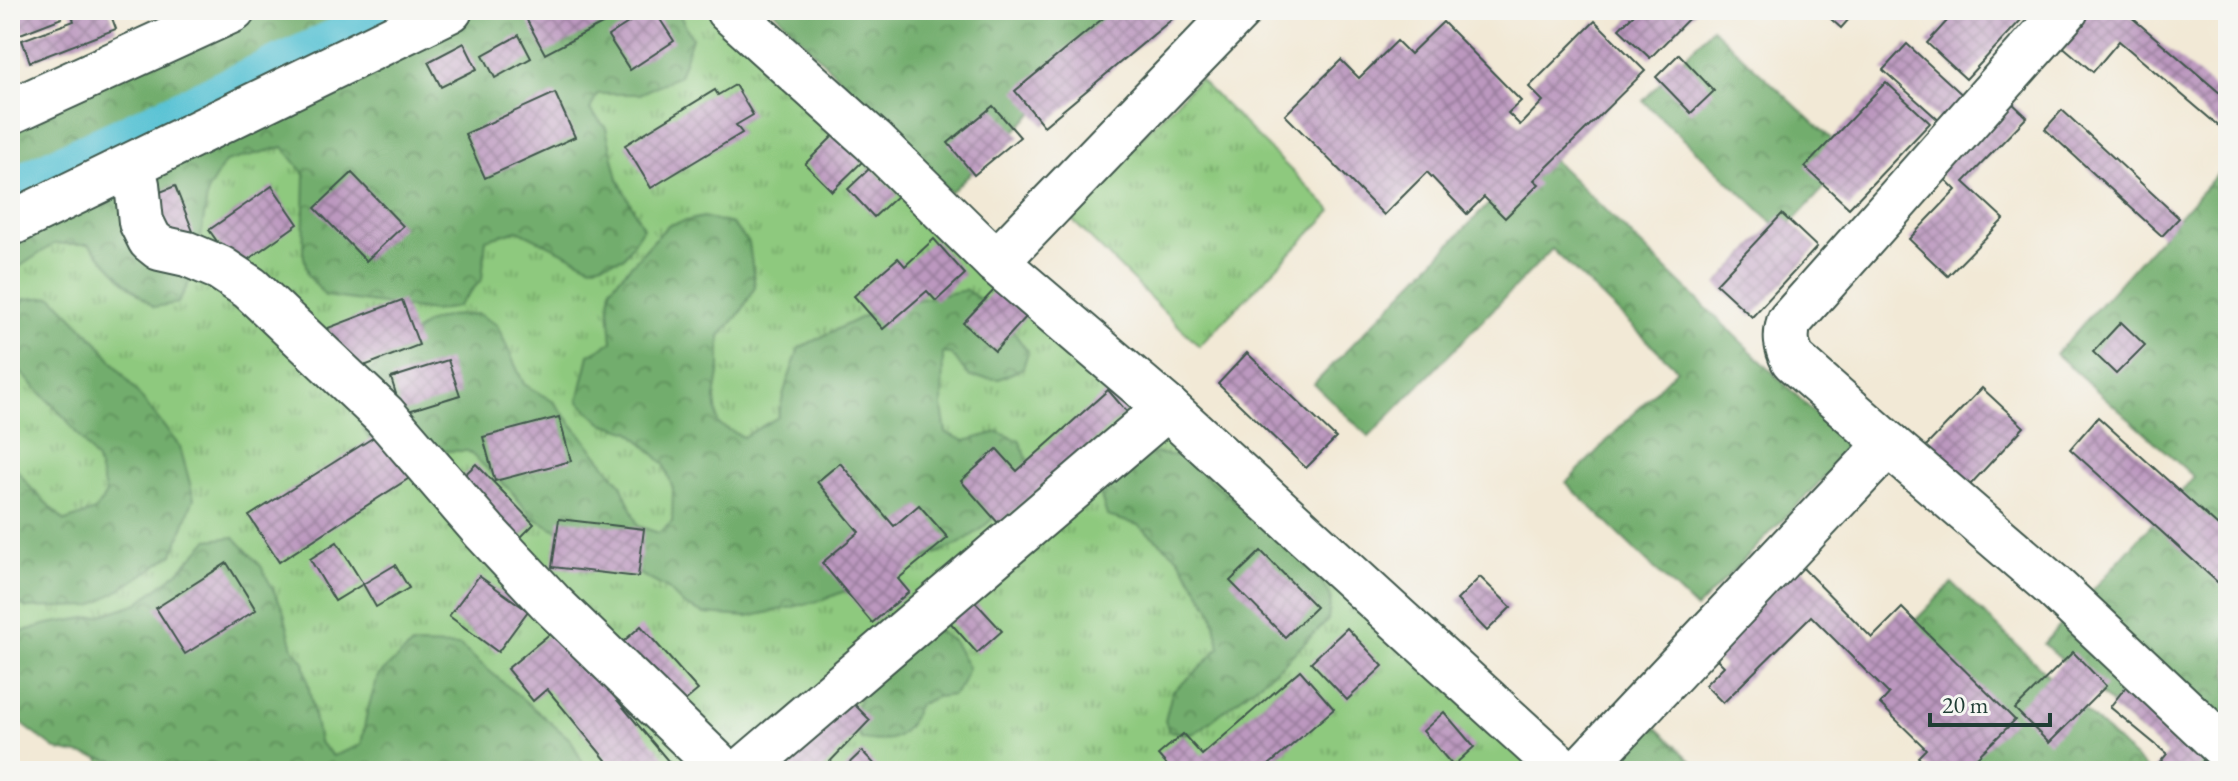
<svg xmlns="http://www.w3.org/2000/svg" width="2238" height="781" font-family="'EB Garamond',serif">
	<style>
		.grass { fill: url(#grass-tufts); stroke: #568359; stroke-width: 2 }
		.forest { fill: url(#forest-crowns); stroke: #487550; stroke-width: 2 }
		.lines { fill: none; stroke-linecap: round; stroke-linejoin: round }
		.canal { stroke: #58c2d4; stroke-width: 42 }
		.building { fill: url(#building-cross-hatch) }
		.minor-casing { stroke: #3f574c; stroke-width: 48 }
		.minor { stroke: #fff; stroke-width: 44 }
	</style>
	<defs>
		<pattern id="grass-tufts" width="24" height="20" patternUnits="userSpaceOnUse" patternTransform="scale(2)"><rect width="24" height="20" fill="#8ec97e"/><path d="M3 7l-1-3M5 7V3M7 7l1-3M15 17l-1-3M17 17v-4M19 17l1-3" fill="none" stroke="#73a468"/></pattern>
		<pattern id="forest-crowns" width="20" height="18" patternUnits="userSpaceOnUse" patternTransform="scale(2)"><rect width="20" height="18" fill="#72ad6d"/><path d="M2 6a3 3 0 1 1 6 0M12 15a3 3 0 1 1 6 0" fill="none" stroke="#5d8e5a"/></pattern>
		<pattern id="building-cross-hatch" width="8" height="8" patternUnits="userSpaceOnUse" patternTransform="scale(2)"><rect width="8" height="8" fill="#bc98bf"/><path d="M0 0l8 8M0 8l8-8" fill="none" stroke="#987d9c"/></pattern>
	</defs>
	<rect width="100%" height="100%" fill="#f6f6f2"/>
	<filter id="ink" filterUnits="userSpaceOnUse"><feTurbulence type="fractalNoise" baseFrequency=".0125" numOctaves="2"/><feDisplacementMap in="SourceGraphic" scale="16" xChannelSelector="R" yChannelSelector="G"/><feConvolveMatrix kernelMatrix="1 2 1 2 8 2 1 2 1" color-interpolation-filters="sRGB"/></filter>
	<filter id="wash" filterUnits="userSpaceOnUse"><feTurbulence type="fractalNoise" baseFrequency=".006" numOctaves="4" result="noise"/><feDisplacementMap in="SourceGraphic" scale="32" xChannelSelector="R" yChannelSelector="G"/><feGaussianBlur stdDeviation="1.8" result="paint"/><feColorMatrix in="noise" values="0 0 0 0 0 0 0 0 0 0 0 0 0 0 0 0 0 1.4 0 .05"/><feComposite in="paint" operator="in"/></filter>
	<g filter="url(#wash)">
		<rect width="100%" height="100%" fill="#f2e9d6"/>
		<g class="grass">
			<path d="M401,10H716L1568,771H105L86,733L10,681V189Z"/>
			<path d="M1199,79L1332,211L1199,346L1066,214Z"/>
		</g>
		<g class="forest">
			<path d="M249,10H677L692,38L679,76L639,94H597L590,110L606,128L618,179L643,228L623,258L591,266L518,230L486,239L482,279L457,307L433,311L325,296L308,275L303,252L305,175L283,147L225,162L208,190L196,270L178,303L154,307L129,286L89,244H54L10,273V119Z"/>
			<path d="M773,10H1140L950,193Z"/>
			<path d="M1712,28L1852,158L1783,232L1643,101Z"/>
			<path d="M1542,149L1852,449L1696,609L1566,483L1677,369L1552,249L1369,437L1314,384Z"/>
			<path d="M2228,162V771H2187L2044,644L2194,477L2056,354Z"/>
			<path d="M703,217L732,224L749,243L755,287L741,312L720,336V367L715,398L718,424L743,437L778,417L784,392L799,348L882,307L966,290L998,311L1028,352L1023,368L999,379L970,377L951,354L943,353L942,407L946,433L965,441L998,432L1019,440L1032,469L1017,496L980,530L957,545L823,600L748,617L704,614L684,605L668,589L532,517L511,491L468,451L375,450C360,423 355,412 359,381L426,323L448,316L478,314L497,325L524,384L554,402L621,484L638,526L659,533L672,522L673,489L664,464L631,432L602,423L578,401L589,355L612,342L609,308L611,287L668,225Z"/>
			<path d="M53,297L99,344L180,447L194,498L173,554L126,586L92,606L26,608L10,596V461L32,489L65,521L95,511L106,494L97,461L65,418L10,361V327L24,299Z"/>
			<path d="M1149,453L1181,456L1310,564L1331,597L1328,620L1283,664L1201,729L1192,734L1169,731L1165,721L1172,692L1199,669L1220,647L1212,611L1178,557L1138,525L1107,516L1100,493L1122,465Z"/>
			<path d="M234,537L261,566L283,609L293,648L304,662L319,742L333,756L361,745L367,712L378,676L412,645L460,646L571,740L587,771H229L215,764L152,768L57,750L19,722L10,697V668L14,634L48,624L99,616L138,603L178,572L208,540Z"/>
			<path d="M1952,583L2148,771H1951L1900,636Z"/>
			<path d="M932,628L953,641L968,667L962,685L953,695L936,697L918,705C907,736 893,745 861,739L852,718L867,682Z"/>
			<path d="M1642,714L1702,771H1595Z"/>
		</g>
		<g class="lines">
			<path class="canal" d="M10,189L394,13"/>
		</g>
		<g id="blocks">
			<g class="building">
				<path d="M10,10H59L62,18L10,38Z"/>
				<path d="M70,10H109L116,29L30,62L22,40L74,21Z"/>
				<path d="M524,10H629L545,54L522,11Z"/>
				<path d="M648,10H654L674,41L630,70L608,36Z"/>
				<path d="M1113,10H1183L1044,126L1015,91Z"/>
				<path d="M1638,10H1697L1650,58L1619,29Z"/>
				<path d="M1821,10H1857L1841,28Z"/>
				<path d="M1957,10H2010L2021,20L1966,79L1927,43Z"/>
				<path d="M2079,10H2123L2228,100V134L2119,41L2093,72L2054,39Z"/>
				<path d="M1595,21L1645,71L1534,180L1539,184L1505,218L1484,197L1467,214L1427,172L1384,215L1285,115L1341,60L1359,78L1397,41L1410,54L1443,22L1521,101L1508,113L1520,125L1543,101L1529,87Z"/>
				<path d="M519,35L531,58L495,78L483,55Z"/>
				<path d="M464,43L477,69L441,87L428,62Z"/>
				<path d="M1907,44L1967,99L1943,124L1883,70Z"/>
				<path d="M1679,54L1714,91L1691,113L1656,77Z"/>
				<path d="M1886,82L1930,123L1849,208L1805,167Z"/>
				<path d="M735,85L753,115L736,125L742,133L651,188L625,145L715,90L718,95Z"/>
				<path d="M555,93L575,137L485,178L465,134Z"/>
				<path d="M2009,100L2027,117L1964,182L2004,219L1948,276L1909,239L1956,190L1938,172Z"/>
				<path d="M993,106L1020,137L974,175L948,143Z"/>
				<path d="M2062,110L2179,218L2162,236L2045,129Z"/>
				<path d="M836,133L863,161L832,191L805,164Z"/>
				<path d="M871,167L898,195L874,217L848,189Z"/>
				<path d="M352,173L403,226L366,261L315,208Z"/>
				<path d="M175,186L194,234L171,242L153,195Z"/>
				<path d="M272,186L298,224L236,268L209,230Z"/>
				<path d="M1782,214L1817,247L1752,317L1716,284Z"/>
				<path d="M934,239L965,274L936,301L927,291L883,329L854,296L898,258L905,266Z"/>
				<path d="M996,288L1027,316L995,351L963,323Z"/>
				<path d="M402,300L419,345L346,373L328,328Z"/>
				<path d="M2121,322L2145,345L2116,374L2093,352Z"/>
				<path d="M1247,353L1336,438L1306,468L1218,384Z"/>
				<path d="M448,360L460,395L402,413L391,378Z"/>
				<path d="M1982,388L2024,427L1968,487L1925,447Z"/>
				<path d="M1108,390L1127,412L999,524L961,481L997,449L1017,471Z"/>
				<path d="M559,417L571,461L495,481L483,437Z"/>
				<path d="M2098,417L2228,535V586L2225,589L2070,449Z"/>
				<path d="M382,432L411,477L279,562L249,516Z"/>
				<path d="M840,463L894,526L919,505L948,538L898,579L909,592L872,623L822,563L859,532L817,482Z"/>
				<path d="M476,464L534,524L513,545L455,484Z"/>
				<path d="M559,519L644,529L638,577L552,567Z"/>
				<path d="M337,542L363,584L335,601L310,559Z"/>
				<path d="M1261,551L1316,607L1285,637L1230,581Z"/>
				<path d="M1791,556L1872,638L1902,608L2015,720L1963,771H1932L1918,757L1926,749L1880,704L1889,694L1811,616L1723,703L1705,685L1724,666L1702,644Z"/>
				<path d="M227,563L256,610L185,654L156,608Z"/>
				<path d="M395,565L409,588L376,607L363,584Z"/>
				<path d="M479,576L528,611L498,652L449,616Z"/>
				<path d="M1480,577L1511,607L1487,631L1457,600Z"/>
				<path d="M966,592L1002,631L977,653L942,613Z"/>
				<path d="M641,626L698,690L673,711L617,647Z"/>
				<path d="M557,628L674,768L671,771H615L547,689L533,701L507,669Z"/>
				<path d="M1347,628L1383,666L1347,700L1311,662Z"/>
				<path d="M2073,652L2106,686L2049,743L2015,709Z"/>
				<path d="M1300,670L1334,709L1262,771H1172L1158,755L1183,734L1202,755Z"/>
				<path d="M2132,679L2214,747L2195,771H2153L2167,754L2110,707Z"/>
				<path d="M843,693L870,720L821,771H768Z"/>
				<path d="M1444,712L1474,747L1453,766L1423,731Z"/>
				<path d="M862,751L881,771H841Z"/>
			</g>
		</g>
	</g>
	<g filter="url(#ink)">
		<use href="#blocks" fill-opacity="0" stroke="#3f574c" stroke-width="2"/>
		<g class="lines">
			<defs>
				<g id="minor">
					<path d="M728,10L873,141L996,262L1167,408L1564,771"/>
					<path d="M10,112L233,10"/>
					<path d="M137,184L141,222L150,240L160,248L187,254L220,268L250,288L384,415L485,532L553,605L724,771"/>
					<path d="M10,224L450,10"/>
					<path d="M996,262L1239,10"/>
					<path d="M1888,444L2052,585L2228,751"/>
					<path d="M742,771L1167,408"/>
					<path d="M1580,771L1888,444L1793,360C1786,346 1785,336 1789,322L2066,10"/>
				</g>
			</defs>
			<use href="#minor" class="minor-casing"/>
			<use href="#minor" class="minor"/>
		</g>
	</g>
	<rect width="2238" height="781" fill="none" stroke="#f6f6f2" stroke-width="40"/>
	<path d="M1930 713v12h120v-12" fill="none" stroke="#1f3d34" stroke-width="4"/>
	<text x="1942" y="713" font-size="24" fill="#1f3d34" stroke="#f6f6f2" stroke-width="6" paint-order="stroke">20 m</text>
</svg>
